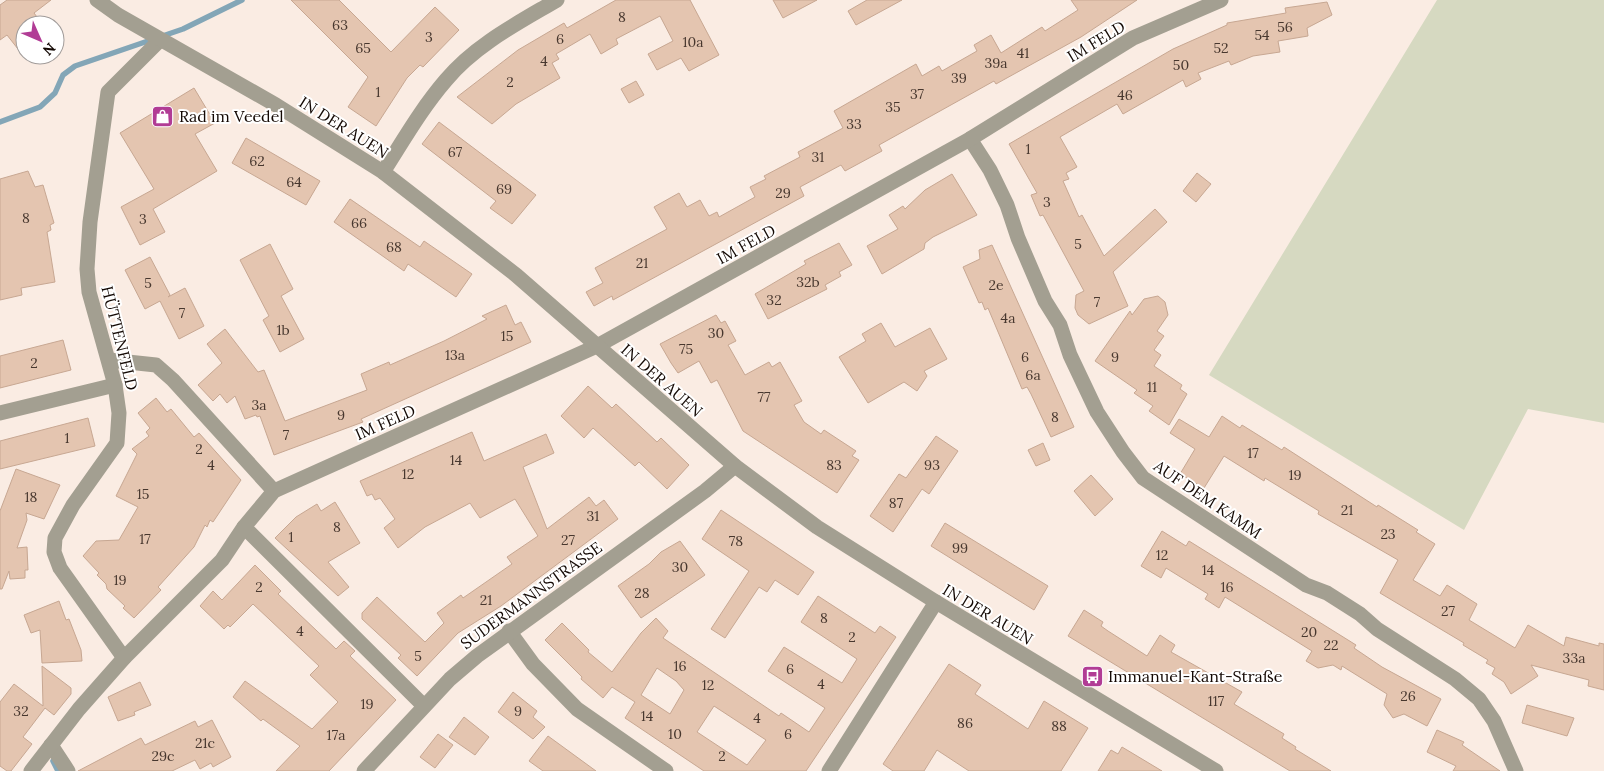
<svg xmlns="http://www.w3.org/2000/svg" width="1604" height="771" font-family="Lora,serif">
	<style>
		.green { fill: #d6d9c1 }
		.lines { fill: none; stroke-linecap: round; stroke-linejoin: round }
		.stream { stroke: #83a6b7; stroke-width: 5.5 }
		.building { fill: #e4c5b0; stroke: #c7a792; fill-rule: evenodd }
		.minor { stroke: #a39f91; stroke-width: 15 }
		.tertiary { stroke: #a39f91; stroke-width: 15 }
		.labels { text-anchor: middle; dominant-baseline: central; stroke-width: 4; stroke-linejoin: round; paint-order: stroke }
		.number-label { font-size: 14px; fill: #47372e }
		.street-label { font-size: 16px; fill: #130803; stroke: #fff }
		.poi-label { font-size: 16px; fill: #130803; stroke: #fff; text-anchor: start }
	</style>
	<rect width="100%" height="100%" fill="#faece3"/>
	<path class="green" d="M1437,0H1604V423L1528,409L1464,530L1209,375Z"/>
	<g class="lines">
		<g class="stream">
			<path d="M0,122L40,107L55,93L63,75L75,66L183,29L242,0"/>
			<path d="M53,761L58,771"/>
		</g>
	</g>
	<g class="building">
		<path d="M7,0H51L34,13L43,25H25V58L7,35L0,40V5Z"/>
		<path d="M291,0H339L391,52L435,7L459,30L423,67L420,65L407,78L376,126L348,107L368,77Z"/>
		<path d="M616,0H690L719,55L689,71L681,58L657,70L648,54L673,41L660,16L616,39L618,44L601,54L590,34L556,54L559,59L552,63L560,78L516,104L492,124L457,97L518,50L564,23L567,28Z"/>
		<path d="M773,0H817L783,18Z"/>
		<path d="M867,0H902L856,25L848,11Z"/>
		<path d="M1071,0H1137L1081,37L996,84L994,81L879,145L882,151L845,171L841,165L800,187L804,196L613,300L612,296L594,306L586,292L603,283L595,268L667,229L654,207L679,193L687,207L700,200L709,216L717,212L719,217L755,197L750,187L766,179L764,176L800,157L798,152L843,128L834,111L916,64L922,76L939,66L942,71L977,51L974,45L991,35L1001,53L1042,27L1045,31L1078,10Z"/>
		<path d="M1327,2L1332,15L1307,28L1308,36L1278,41L1280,52L1253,56L1231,65L1229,61L1198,73L1201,79L1186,87L1183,80L1123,114L1117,104L1060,137L1077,167L1066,173L1069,179L1063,181L1079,217L1082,215L1104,256L1155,209L1167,222L1113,272L1128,306L1089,324L1078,315L1075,308L1076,295L1084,291L1043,215L1040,216L1031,195L1037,193L1009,144L1173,49L1227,25V23L1286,13L1285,8Z"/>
		<path d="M636,81L644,95L629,103L621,89Z"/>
		<path d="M194,88L215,123L195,134L217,171L153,209L165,232L140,245L121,207L154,189L120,133Z"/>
		<path d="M439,122L536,195L512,224L490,208L496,201L422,144Z"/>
		<path d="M246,138L320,181L306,205L232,163Z"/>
		<path d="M28,171L35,187L43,185L54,223L50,225L51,230L47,232L55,282L21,288L22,295L0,300V179Z"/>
		<path d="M1197,173L1211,184L1196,202L1183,191Z"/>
		<path d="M952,174L977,215L933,237L925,243L924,249L882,274L867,246L898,229L889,215L903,206L905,209L925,190Z"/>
		<path d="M350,199L420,247L424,241L472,274L456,297L408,264L404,271L334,222Z"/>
		<path d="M839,243L852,265L839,272L841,276L825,285L827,289L768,319L755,294L806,264L804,261Z"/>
		<path d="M270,244L293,289L281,296L304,339L280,352L263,320L269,316L240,260Z"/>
		<path d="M992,245L1074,427L1051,437L1031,394L1027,387L1022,389L988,308L985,310L982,302L979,303L963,267L980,259L979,250Z"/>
		<path d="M150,257L170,295L168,297L185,288L204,326L179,339L160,301L145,309L125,270Z"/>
		<path d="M1158,296L1165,302L1168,315L1157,331L1164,336L1154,350L1161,355L1154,366L1182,385L1180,389L1187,394L1169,425L1149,411L1153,406L1134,393L1137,390L1095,361L1130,311L1132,315L1144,299Z"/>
		<path d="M506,305L515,325L521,322L531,342L361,419L363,422L274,455L260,416L257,417L256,415L245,419L235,396L227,403L220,394L213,401L198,385L222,363L207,344L225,329L258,372L264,370L285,421L367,390L361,374L389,362L390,365L444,341L487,319L482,316Z"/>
		<path d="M716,315L721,323L725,321L736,341L728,345L745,375L769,362L772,367L780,362L802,401L794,405L804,422L821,434L824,430L856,451L852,456L859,460L837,493L743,431L717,380L711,383L699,361L678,373L671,363L660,344Z"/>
		<path d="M881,323L895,347L930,328L947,359L924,371L927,376L917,391L904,382L868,403L839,357L866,341L862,334Z"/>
		<path d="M63,340L71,370L0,388V356Z"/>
		<path d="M588,386L612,408L616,404L657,442L661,438L689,465L667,489L639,462L635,466L593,428L584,438L561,416Z"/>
		<path d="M156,398L167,412L171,409L194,437L199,433L241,480L213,522L210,520L207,527L205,525L194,547L158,587L161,590L134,618L123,608L125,606L107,589L106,584L97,575L99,573L83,556L96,541L119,540L138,507L116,496L137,454L132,449L149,436L146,432L150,428L138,413Z"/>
		<path d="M1222,416L1240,428L1242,425L1282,450L1284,447L1377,507L1378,505L1418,530L1416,532L1435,544L1413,580L1440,596L1447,585L1477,604L1469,620L1515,648L1528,625L1564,646L1566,637L1599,646V643L1604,644V690L1588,686L1589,680L1531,665L1538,676L1511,694L1504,682L1492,674L1495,668L1486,663L1488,660L1463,645L1464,643L1380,593L1398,560L1318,514L1319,511L1265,478L1264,481L1224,456L1204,488L1180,474L1195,449L1170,433L1179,419L1209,437Z"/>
		<path d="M88,418L95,446L0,469V441Z"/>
		<path d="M472,432L484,461L546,434L554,453L523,467L547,529L589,497L596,506L604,500L618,519L501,606L458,633L417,676L398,658L401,655L362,619V613L377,597L425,642L444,623L437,613L461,595L463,598L512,564L507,557L538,536L515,499L480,518L470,503L425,527L398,548L384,528L395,519L380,498L375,500L372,494L367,496L360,481Z"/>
		<path d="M936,436L958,451L929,494L922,489L893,532L870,516L899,474L906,478Z"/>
		<path d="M1043,443L1050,460L1036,466L1028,450Z"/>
		<path d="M16,469L60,485L44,519L26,513L27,520L17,548L27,547L28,570H25V578L10,579L9,571L2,589H0V511Z"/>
		<path d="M1091,475L1113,499L1095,516L1074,491Z"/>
		<path d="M335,502L360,543L328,562L349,587L338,596L275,538L296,517L317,504L321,511Z"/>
		<path d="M721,510L814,572L798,595L775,580L767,592L759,587L725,638L711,629L749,571L702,539Z"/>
		<path d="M945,523L1048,586L1034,610L931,546Z"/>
		<path d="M1162,531L1186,546L1189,541L1348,640L1356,645L1354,648L1382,667L1441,699L1427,726L1404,714L1393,718L1384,705L1387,694L1342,666L1341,670L1333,665L1318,668L1306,661L1312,651L1225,597L1219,608L1205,599L1208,594L1166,568L1161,578L1141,566Z"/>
		<path d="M680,541L705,575L641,618L618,586L649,564L661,552Z"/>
		<path d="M255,565L281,591L278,594L336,649L344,641L355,651L350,656L396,700L329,771H276L300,746L263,719L261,721L233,697L245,681L312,729L338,702L310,675L319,666L253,604L230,627L228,625L224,629L200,606L213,591L222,600Z"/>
		<path d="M818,596L875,633L880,626L896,637L806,771H704L625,718L635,702L612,687L603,698L581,679L582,677L545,640L562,623L589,650L588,652L612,672L641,633L656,618L668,631L663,638L779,716L781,713L809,732L825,708L768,671L784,647L842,683L857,659L801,622ZM657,668L676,681L684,690L670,714L641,695ZM714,706L766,740L747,765L697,732Z"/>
		<path d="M59,601L66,620L69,619L81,650L82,661L42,663L40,630L31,633L24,615Z"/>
		<path d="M1084,610L1103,622L1101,626L1108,631L1147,656L1160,635L1175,645L1171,652L1242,692L1234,704L1284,734L1282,738L1296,747L1295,749L1331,771H1290L1068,636Z"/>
		<path d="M949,664L981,685L975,694L1028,729L1044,701L1088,728L1061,771H969L937,750L924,771H893L883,764Z"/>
		<path d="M42,666L71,688V694L54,715L45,708L23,737L32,744L11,771H7L0,766V702L14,684L43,706Z"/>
		<path d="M140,682L151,705L134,712L135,715L118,721L108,697Z"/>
		<path d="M513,692L537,711L533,717L545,727L533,739L498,712Z"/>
		<path d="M1527,705L1574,718L1567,736L1522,723Z"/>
		<path d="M464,717L489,737L475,755L449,737Z"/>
		<path d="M212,720L231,757L213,767L211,763L200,769L195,760L172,771H78L141,738L145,745L195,721L198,727Z"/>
		<path d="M1437,730L1464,742L1462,745L1500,771H1453L1456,766L1427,752Z"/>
		<path d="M438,734L453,745L435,768L420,757Z"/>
		<path d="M548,736L596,771H543L529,761Z"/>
		<path d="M1122,747L1162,771H1098L1111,750L1118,754Z"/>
	</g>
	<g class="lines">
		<g class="minor">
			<path d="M970,139L990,170L1007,205L1018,238L1045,301L1060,325L1070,355L1097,412L1123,452L1143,478L1306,585L1327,593L1360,614L1377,629L1455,679L1479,699L1494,721L1516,771"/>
			<path d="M383,172C403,141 421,109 446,80C475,45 518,23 557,0"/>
			<path d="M109,360L156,365L173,380L274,491"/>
			<path d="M0,413L115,385"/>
			<path d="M244,527L424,706"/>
			<path d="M509,631L533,664L577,709L666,771"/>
			<path d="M124,658L60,568L54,552L55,538L73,505L117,443L119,413L115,385L89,292L87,269L90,222L108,92L160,40"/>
			<path d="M51,745L68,771"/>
			<path d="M31,771L79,709L124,658L222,560L244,527L274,491L597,346L970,139L1133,38L1221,0"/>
			<path d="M364,771L450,679L477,656L705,491L735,466"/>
			<path d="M829,771L936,602"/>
		</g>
		<path class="tertiary" d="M97,0L118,15L276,105L383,172L516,275L735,466L817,527L936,602L1216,771"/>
	</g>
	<defs>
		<symbol id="shop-square" viewBox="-11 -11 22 22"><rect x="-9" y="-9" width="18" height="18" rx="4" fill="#b13c95" stroke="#fff"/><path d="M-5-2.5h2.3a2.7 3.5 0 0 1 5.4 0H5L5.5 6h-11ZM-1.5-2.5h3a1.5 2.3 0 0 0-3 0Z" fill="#fff"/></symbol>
		<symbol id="bus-square" viewBox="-11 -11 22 22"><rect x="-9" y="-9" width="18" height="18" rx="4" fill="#b13c95" stroke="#fff"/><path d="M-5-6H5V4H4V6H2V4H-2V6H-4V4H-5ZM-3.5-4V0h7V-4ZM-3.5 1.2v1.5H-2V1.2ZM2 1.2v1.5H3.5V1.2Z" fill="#fff"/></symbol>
	</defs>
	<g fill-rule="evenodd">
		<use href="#shop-square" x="150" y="104" width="25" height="25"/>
		<use href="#bus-square" x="1080" y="664" width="25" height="25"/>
	</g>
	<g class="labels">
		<g class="number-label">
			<text x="622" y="17">8</text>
			<text x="340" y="25">63</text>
			<text x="1285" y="27">56</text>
			<text x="1262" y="35">54</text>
			<text x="429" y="37">3</text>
			<text x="560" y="39">6</text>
			<text x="693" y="42">10a</text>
			<text x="363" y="48">65</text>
			<text x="1221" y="48">52</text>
			<text x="1023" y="53">41</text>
			<text x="544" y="61">4</text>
			<text x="996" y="63">39a</text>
			<text x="1181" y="65">50</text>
			<text x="959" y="78">39</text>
			<text x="510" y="82">2</text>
			<text x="378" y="92">1</text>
			<text x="917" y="94">37</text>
			<text x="1125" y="95">46</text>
			<text x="893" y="107">35</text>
			<text x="854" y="124">33</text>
			<text x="1028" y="149">1</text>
			<text x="455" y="152">67</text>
			<text x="818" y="157">31</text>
			<text x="257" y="161">62</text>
			<text x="294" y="182">64</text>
			<text x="504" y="189">69</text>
			<text x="783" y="193">29</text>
			<text x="1047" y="202">3</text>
			<text x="26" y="218">8</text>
			<text x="143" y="219">3</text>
			<text x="359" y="223">66</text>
			<text x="1078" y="244">5</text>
			<text x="394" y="247">68</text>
			<text x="642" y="263">21</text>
			<text x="808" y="282">32b</text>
			<text x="148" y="283">5</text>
			<text x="996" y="285">2e</text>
			<text x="774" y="300">32</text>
			<text x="1097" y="302">7</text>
			<text x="182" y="313">7</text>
			<text x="1008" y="318">4a</text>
			<text x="283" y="330">1b</text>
			<text x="716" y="333">30</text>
			<text x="507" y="336">15</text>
			<text x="686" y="349">75</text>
			<text x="455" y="355">13a</text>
			<text x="1025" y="357">6</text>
			<text x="1115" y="357">9</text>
			<text x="34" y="363">2</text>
			<text x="1033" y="375">6a</text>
			<text x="1152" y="387">11</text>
			<text x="764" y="397">77</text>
			<text x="259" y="405">3a</text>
			<text x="341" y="415">9</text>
			<text x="1055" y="417">8</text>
			<text x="286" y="435">7</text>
			<text x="67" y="438">1</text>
			<text x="199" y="449">2</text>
			<text x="1253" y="453">17</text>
			<text x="456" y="460">14</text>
			<text x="211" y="465">4</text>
			<text x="834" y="465">83</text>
			<text x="932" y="465">93</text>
			<text x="408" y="474">12</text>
			<text x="1295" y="475">19</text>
			<text x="143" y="494">15</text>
			<text x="31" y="497">18</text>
			<text x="896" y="503">87</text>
			<text x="1347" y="510">21</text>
			<text x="593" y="516">31</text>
			<text x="337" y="527">8</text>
			<text x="1388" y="534">23</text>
			<text x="291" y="537">1</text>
			<text x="145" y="539">17</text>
			<text x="568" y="540">27</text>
			<text x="736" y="541">78</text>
			<text x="960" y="548">99</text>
			<text x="1162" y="555">12</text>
			<text x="680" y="567">30</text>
			<text x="1208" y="570">14</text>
			<text x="120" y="580">19</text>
			<text x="259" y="587">2</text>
			<text x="1227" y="587">16</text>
			<text x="642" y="593">28</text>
			<text x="486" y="600">21</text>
			<text x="1448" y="611">27</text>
			<text x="824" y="618">8</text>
			<text x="300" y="631">4</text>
			<text x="1309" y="632">20</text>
			<text x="852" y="637">2</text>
			<text x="1331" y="645">22</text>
			<text x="418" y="656">5</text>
			<text x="1574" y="658">33a</text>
			<text x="680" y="666">16</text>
			<text x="790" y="669">6</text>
			<text x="821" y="684">4</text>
			<text x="708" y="685">12</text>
			<text x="1408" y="696">26</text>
			<text x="1216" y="701">117</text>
			<text x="367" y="704">19</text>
			<text x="21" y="711">32</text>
			<text x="518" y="711">9</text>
			<text x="647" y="716">14</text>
			<text x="757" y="718">4</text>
			<text x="965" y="723">86</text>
			<text x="1059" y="726">88</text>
			<text x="675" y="734">10</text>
			<text x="788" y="734">6</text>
			<text x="336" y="735">17a</text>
			<text x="205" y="743">21c</text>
			<text x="163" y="756">29c</text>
			<text x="722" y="756">2</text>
		</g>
		<g class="street-label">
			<text transform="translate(1096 41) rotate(-31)">IM FELD</text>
			<text transform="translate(344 127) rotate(32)">IN DER AUEN</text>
			<text transform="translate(746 244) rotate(-29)">IM FELD</text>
			<text transform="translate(120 338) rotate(76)">HÜTTENFELD</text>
			<text transform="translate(662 380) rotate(41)">IN DER AUEN</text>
			<text transform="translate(385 422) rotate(-24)">IM FELD</text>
			<text transform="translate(1208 499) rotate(34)">AUF DEM KAMM</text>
			<text transform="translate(531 595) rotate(-36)">SUDERMANNSTRASSE</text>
			<text transform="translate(988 614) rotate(31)">IN DER AUEN</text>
		</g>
		<g class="poi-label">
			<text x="179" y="116">Rad im Veedel</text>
			<text x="1108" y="676">Immanuel-Kant-Straße</text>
		</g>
	</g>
	<g transform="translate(40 40) rotate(135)"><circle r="24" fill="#ffffff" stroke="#a19c9a"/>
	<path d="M0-4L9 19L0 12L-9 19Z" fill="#b13c95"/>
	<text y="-8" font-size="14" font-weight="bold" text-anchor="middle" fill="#130803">N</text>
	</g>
</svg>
